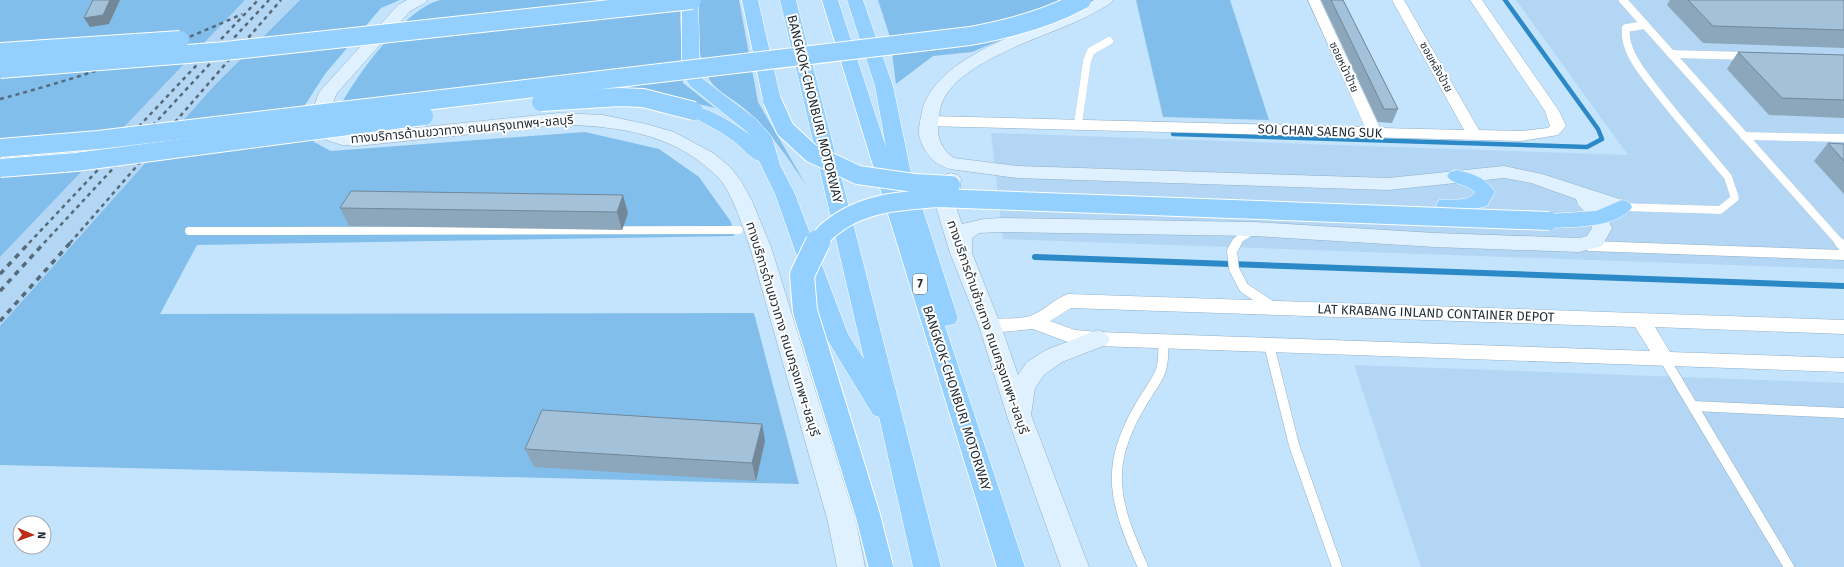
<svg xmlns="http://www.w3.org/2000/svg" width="1844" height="567" font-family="'Fira Sans','Noto Sans Thai',sans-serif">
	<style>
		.built { fill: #b2d6f4 }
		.green { fill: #82beec }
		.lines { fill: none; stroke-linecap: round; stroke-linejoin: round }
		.stream-far1 { stroke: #2b89c7; stroke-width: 4.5 }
		.stream { stroke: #2b89c7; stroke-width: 6 }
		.lane-far1-casing { stroke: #92b0c7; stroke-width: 8 }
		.lane-casing { stroke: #92b0c7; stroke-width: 11 }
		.street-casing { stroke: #92b0c7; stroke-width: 1 }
		.secondary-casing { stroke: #92b0c7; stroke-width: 1 }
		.highway-casing { stroke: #fff; stroke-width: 1 }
		.lane-far1 { stroke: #fff; stroke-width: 8 }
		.lane { stroke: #fff; stroke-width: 10 }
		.street { fill: #fff; fill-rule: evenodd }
		.secondary { fill: #dff1ff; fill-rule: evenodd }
		.highway { fill: #93d0ff; fill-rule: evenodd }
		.rail-far1 { stroke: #576a79; stroke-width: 2.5; stroke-dasharray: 4 4; stroke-linecap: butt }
		.rail { stroke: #576a79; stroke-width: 3.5; stroke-dasharray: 5.5 5.5; stroke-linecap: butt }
		.highway-bridge-far1-casing { stroke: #fff; stroke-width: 20; stroke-linecap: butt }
		.highway-bridge-casing { stroke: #fff; stroke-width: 26; stroke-linecap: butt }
		.highway-bridge-far1 { stroke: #93d0ff; stroke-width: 18 }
		.highway-bridge { stroke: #93d0ff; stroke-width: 24 }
		.wall { fill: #8ca6bb }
		.shaded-wall { fill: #728798 }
		.building { fill: #a3c1d9; stroke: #728798 }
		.labels { text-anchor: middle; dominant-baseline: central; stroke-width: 4; stroke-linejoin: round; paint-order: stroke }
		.far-street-label { font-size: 11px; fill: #1f2b35; stroke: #fff }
		.shield { fill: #fff; stroke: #626b72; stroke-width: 1 }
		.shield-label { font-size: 12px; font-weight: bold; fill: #1f2b35 }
		.street-label { font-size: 13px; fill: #1f2b35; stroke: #fff }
	</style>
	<rect width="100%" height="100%" fill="#c4e3fc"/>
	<g class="built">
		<path d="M245,0H300L213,87L0,326V257Z"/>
		<path d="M1516,0H1844V269L1003,239L991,133L1628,155Z"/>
		<path d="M1354,365L1844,383V567H1421Z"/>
	</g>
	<g class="green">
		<path d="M0,0H245L0,257Z"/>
		<path d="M300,0H400L381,8L325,74L305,105L314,142L331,151L585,132L659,149L699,177L731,222L734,236L197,245L160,314L754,313L799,484L0,465V326L213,87Z"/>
		<path d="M441,0H681L680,15L683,83L715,108L663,95L612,89L340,107C356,76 406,7 441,0Z"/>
		<path d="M697,0H739L758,102L806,185C788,158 770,131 745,109C733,98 714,91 707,75C696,52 698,25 697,0Z"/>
		<path d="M878,0H1096L1033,29L1003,39L972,52L933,56L896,84L890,37Z"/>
		<path d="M1136,0H1230L1269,120L1163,117Z"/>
	</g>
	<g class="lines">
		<path class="stream-far1" d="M1173,134L1587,147L1602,139L1598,129L1505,0"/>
		<path class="stream" d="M1035,257L1844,286"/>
		<defs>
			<g id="lane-far1">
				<path d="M1623,0L1840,243"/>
				<path d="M1671,54L1747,56"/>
				<path d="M1078,124L1087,61L1091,51L1109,41"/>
				<path d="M1744,136L1844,138"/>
				<path d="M1622,207L1720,210L1735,198L1728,177C1700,143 1669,109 1643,73C1634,61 1624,43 1626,28L1645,25"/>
				<path d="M189,231L739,230"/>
				<path d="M1237,243L1239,239L1253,230"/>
			</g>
			<g id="lane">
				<path d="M1237,242L1232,251L1234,269L1244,288L1273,307"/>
				<path d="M1839,242L1844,248"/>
				<path d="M1590,246L1844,255"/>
				<path d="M1269,345L1294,445L1337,567"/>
				<path d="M1664,358L1789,567"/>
				<path d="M1693,406L1844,413"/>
				<path d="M1143,567C1115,504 1103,469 1140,406C1156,378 1165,377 1163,342"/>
			</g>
			<g id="street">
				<path d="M1308,0H1320L1380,128L1464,130L1392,0H1404L1479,130L1521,131L1548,128L1550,126L1545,111L1470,0H1482L1559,111L1566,126L1558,135L1521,141L927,126L922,124L919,121L922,118L927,116L1365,127Z"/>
				<path d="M1068,294L1844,320V334L1655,327L1670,352L1844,358V372L1098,346L1073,344L1033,329L990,333L983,331L981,326L983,321C998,317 1015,320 1030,316C1044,311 1054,299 1068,294ZM1071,308L1635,327L1650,351L1098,332L1075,330L1050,321Z"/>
			</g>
			<g id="secondary">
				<path d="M407,0H427L425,3L410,11L337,93C330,107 331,118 338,131L357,134L559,113L603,115L646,124L674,132L713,153L730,167L741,181L752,201L771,247L856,522L865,567H837L828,522L750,247C742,225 735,201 722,182C717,175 710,170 704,165C664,132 609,125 559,125L357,146L342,145L323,139C312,123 311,108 320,91L398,5Z"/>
				<path d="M1094,0H1113L1111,3C1095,13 1079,21 1061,28C1028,42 952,67 941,106C939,111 939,118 938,124C937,138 942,150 954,158L1017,166L1388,178L1504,166L1542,174L1629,202L1632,207L1629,212L1622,214L1603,208L1612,228L1602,246L1579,252L1435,247L1254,236L1000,232L979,233L972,238V253L1001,326L1018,375L1027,362L1046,350L1098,330L1106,333L1110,339L1106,345L1062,362L1044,375L1035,388L1031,415L1089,567H1061L1008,419L979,326L950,253L937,210L941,179L944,175L951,173L958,175L961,179L957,210L962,224L984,219L1000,218L1254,222L1435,233L1579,238L1587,236L1592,228L1585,212L1578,205L1576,199L1531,183L1504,178L1388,190L1017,178L950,169C934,165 923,152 919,135C918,129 920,123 921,117C930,52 1044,29 1094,0Z"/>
			</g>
			<g id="highway">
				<path d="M682,0H698L700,73L703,79L756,119L772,137L780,165L795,194L848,334L864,359L780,0H796L941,567H913L879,417L873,415L825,336L775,194L759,161C750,159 741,146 732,140C718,130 703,122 688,115L685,111L688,107C705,103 737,126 752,136L690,86L682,73Z"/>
				<path d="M742,0H758L781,100L778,104L772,105L766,104L763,100Z"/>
				<path d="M822,0H838L886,147L875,86L847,0H863L893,86L911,173L958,318L955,324L945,326L1025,567H997Z"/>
				<path d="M1457,170C1473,174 1485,177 1495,192L1487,206L1463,212L1439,210L1436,205L1439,200C1449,198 1470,203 1475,192C1467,184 1453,185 1447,176L1450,172Z"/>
				<path d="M1622,200L1629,202L1632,207C1619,228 1571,227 1549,228L1542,226L1539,221L1542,216L1549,214L1596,211Z"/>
			</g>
		</defs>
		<use href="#lane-far1" class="lane-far1-casing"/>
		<use href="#lane" class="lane-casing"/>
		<use href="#street" class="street-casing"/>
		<use href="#secondary" class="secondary-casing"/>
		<use href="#highway" class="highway-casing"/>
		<use href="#lane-far1" class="lane-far1"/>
		<use href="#lane" class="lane"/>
		<use href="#street" class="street"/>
		<use href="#secondary" class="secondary"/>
		<use href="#highway" class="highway"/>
		<g class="rail-far1">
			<path d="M0,99C83,77 164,50 242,14"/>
			<path d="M29,243L258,0"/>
			<path d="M44,243L269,0"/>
			<path d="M70,243L281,0"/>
		</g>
		<g class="rail">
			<path d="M0,274L30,242"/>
			<path d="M0,291L45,242"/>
			<path d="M0,321L71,242"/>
		</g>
		<defs>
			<g id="highway-bridge-far1">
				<path d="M0,52L180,40"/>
				<path d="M0,69L225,51L692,0"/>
				<path d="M772,100L785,129L811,153L858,175L914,183L951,185"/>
				<path d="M541,102L619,97L643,98L694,111"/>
				<path d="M0,148L98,140L970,36C1009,29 1047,19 1082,0"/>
				<path d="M0,168L76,162L424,116"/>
				<path d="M818,243C823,233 830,229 839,222C869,202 902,201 937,198L1549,221"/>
			</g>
			<path id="highway-bridge" d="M818,242L802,275L805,311L868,516L881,567"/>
		</defs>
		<use href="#highway-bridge-far1" class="highway-bridge-far1-casing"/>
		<use href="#highway-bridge" class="highway-bridge-casing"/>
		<use href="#highway-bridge-far1" class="highway-bridge-far1"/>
		<use href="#highway-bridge" class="highway-bridge"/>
	</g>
	<g class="wall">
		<path d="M1321,0H1343L1398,109L1392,123L1378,122Z"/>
		<path d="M1670,0H1844V48L1703,43L1667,5Z"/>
		<path d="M1738,52L1844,55V118L1769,115L1727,69Z"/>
		<path d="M1828,143L1844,144V194L1814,161Z"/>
		<path d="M351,191L628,213L622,230L349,226L340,208Z"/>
		<path d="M762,424L765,441L756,481L534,467L525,449Z"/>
	</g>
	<g class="shaded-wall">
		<path d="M110,0H120L109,24L90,27L84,18Z"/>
		<path d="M623,195L628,213L622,230L617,212Z"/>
		<path d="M762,424L765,441L756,481L752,463Z"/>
	</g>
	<g class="building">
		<path d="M93,0H110L103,15L84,18Z"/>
		<path d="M1331,0H1343L1398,109H1384Z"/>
		<path d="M1688,0H1844V30L1713,26Z"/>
		<path d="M1738,52L1844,55V100L1782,98Z"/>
		<path d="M1828,143L1844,144V161Z"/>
		<path d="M351,191L623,195L617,212L340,208Z"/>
		<path d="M542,410L762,424L752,463L525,449Z"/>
	</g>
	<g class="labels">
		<g class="far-street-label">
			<text transform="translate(1344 67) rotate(65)">ซอยหน้าป้าย</text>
			<text transform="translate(1436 67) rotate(61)">ซอยหลังป้าย</text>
		</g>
		<rect class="shield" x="913" y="274" width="14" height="20" rx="3"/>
		<g class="shield-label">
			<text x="920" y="284">7</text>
		</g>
		<g class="street-label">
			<text transform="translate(815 109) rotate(76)">BANGKOK-CHONBURI MOTORWAY</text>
			<text transform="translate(462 129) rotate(-5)">ทางบริการด้านขวาทาง ถนนกรุงเทพฯ-ชลบุรี</text>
			<text transform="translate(1320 131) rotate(2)">SOI CHAN SAENG SUK</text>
			<text transform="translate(1436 313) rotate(2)">LAT KRABANG INLAND CONTAINER DEPOT</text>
			<text transform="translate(988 327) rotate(71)">ทางบริการด้านซ้ายทาง ถนนกรุงเทพฯ-ชลบุรี</text>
			<text transform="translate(783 329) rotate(73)">ทางบริการด้านขวาทาง ถนนกรุงเทพฯ-ชลบุรี</text>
			<text transform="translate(957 398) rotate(72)">BANGKOK-CHONBURI MOTORWAY</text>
		</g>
	</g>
	<g transform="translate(32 535) rotate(92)"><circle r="19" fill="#ffffff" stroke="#a5aaae"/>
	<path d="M0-3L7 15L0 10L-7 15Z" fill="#b92e14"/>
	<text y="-6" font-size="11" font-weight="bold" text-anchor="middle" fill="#1f2b35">N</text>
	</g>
</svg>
